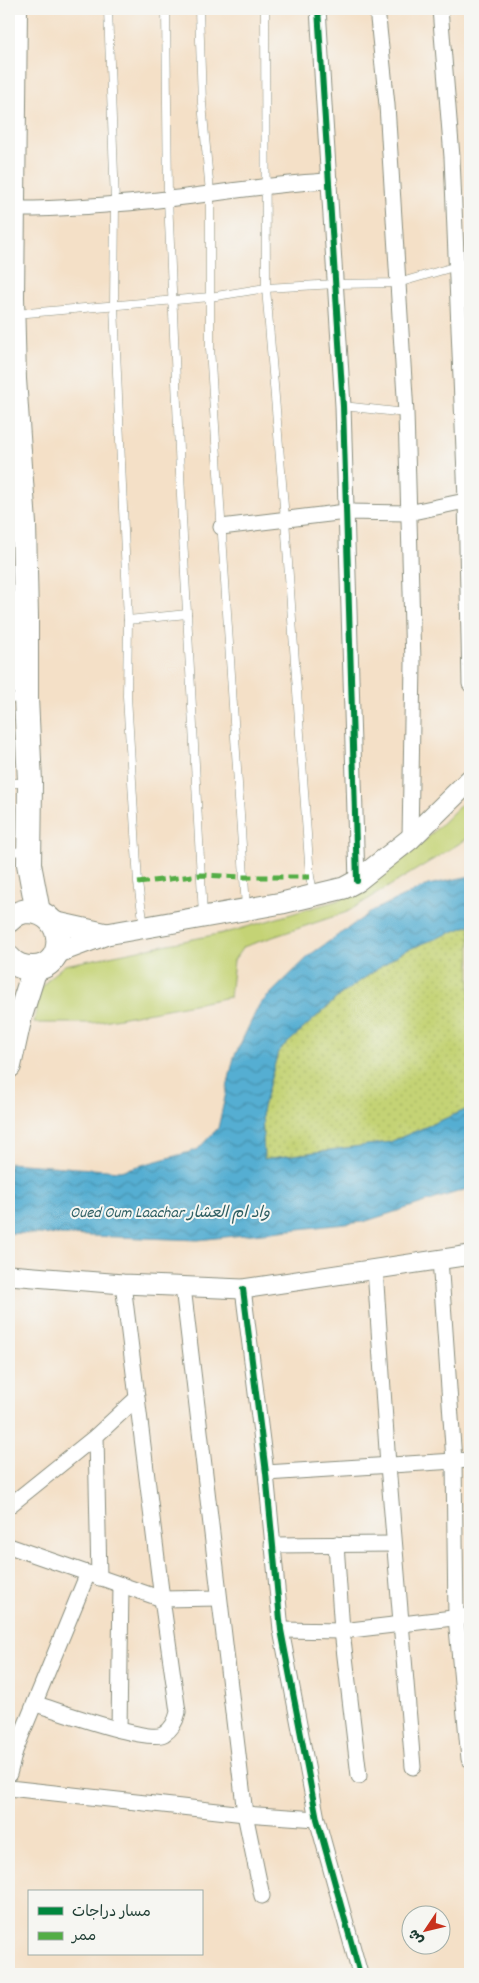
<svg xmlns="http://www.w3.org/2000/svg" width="479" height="1983" font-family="Dekko,'Playpen Sans Arabic',sans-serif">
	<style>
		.grass { fill: url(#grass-dots); stroke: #728854 }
		.park { fill: #c4d375; stroke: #728854 }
		.water { fill: url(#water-waves); stroke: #3a7683 }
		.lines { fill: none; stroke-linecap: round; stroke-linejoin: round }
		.service-casing { stroke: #8a8e7e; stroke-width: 9 }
		.minor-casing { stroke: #8a8e7e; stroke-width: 17 }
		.tertiary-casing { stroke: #8a8e7e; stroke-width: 21 }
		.secondary-casing { stroke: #8a8e7e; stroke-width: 23 }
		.primary-casing { stroke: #8a8e7e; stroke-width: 26 }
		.service { stroke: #fff; stroke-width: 8 }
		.minor { stroke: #fff; stroke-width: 15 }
		.tertiary { stroke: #fff; stroke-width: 19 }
		.secondary { stroke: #fff; stroke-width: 21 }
		.primary { stroke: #fff; stroke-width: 24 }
		.quiet { stroke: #52ad45; stroke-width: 5; stroke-dasharray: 10 5; stroke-linecap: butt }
		.cycleway-casing { stroke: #f6f6f2; stroke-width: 9 }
		.cycleway { stroke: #00873e; stroke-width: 6 }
		.labels { text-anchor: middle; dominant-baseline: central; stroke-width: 4; stroke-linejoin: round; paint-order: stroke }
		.water-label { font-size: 16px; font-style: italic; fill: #2f5f63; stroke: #f6f6f2 }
	</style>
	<defs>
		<pattern id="grass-dots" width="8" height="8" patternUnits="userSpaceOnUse" patternTransform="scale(1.25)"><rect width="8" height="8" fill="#c4d375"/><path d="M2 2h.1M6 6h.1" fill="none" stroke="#a8b666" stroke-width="1.8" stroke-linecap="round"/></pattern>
		<pattern id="water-waves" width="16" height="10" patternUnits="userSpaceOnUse" patternTransform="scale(1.25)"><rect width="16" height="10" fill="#55aed2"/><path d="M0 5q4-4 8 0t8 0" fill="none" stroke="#468fab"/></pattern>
	</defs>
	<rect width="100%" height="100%" fill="#f6f6f2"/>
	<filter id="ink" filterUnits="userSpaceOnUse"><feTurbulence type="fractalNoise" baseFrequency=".02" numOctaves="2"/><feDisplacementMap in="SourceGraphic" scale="10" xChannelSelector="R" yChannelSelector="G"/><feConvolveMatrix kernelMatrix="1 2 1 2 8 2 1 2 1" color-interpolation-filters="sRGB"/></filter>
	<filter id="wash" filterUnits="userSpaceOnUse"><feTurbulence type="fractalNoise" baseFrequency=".0096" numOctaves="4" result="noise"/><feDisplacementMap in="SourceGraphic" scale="20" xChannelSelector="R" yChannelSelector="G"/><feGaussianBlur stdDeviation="1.12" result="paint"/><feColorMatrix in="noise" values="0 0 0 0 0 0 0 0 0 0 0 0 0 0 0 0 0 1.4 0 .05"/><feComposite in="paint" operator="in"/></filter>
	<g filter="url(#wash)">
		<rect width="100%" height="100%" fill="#f4e0c7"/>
		<path class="grass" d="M470,925V1108L390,1142L264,1159L262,1111L278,1052L340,995L403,951Z"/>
		<path class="park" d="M470,796V837L347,912L243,947L234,960L230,997L93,1023H34C39,992 38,985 65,965L233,931L339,900L378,877L417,848Z"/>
		<path class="water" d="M470,876V925L402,952L340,995L278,1052L262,1111L264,1159L390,1142L470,1108V1188L363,1222L198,1240L9,1233V1163L120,1171L197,1150L218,1128L234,1057L259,1005L311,954L374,910L428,885Z"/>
	</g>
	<g filter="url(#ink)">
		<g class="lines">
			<defs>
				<g id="service">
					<path d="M108,9L115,203L114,306L128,620L127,696L138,883L144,927"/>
					<path d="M166,9L168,199L182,518L203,916"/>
					<path d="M199,9L202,103L210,193V348L246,908"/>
					<path d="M265,9L266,288L285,519L310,877L314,895"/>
					<path d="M16,314L210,297L266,288L336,284L398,283L457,266H470"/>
					<path d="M343,406L406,413"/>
					<path d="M9,618L24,617"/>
					<path d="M128,620L187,614"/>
					<path d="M9,699L24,698"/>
					<path d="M9,783H27"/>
					<path d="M9,852L27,851"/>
				</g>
				<g id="minor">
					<path d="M318,9L343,406L357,881"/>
					<path d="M377,9L387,105L406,413L413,663L410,839"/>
					<path d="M440,9L452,157L466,500L470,684"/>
					<path d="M9,209C61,210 116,204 168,199C222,193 276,183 330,181"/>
					<path d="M221,527L346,512L408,513L470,500"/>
					<path d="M440,1259L454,1461L456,1617L469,1759"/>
					<path d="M375,1269L388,1465L413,1767"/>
					<path d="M183,1287L245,1814L262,1896"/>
					<path d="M243,1289L266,1473L281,1630L317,1819L360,1974"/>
					<path d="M266,1473L470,1460"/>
					<path d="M9,1506L96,1436"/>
					<path d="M336,1544L342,1631L359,1776"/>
					<path d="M272,1545L394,1544"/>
					<path d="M9,1546L162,1599L219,1598"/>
					<path d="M99,1578L96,1436L137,1398"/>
					<path d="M281,1630L342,1631L470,1616"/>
					<path d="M36,1704C57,1710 149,1744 164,1734C172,1729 176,1721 178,1712L162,1599L123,1284"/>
					<path d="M119,1730L121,1585"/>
					<path d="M9,1774L15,1751L88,1573"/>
					<path d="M9,1788L245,1814L317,1819"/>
				</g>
				<path id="tertiary" d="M9,1275L123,1284L243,1289L470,1255"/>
				<g id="secondary">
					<path d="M53,922L107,934"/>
					<path d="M56,953L107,934L282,903L344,888L357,881L410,839L470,780"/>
				</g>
				<g id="primary">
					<path d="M15,9L12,297L14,379L24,524L26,617V698L30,782L29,864L38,912"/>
					<path d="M9,920C14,915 22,911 29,911C68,913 67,968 33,968C23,968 15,966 9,958"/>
					<path d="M9,1066L20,1016L35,968"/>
				</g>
			</defs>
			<use href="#service" class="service-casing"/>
			<use href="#minor" class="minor-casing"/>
			<use href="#tertiary" class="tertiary-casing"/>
			<use href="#secondary" class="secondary-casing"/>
			<use href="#primary" class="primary-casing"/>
			<use href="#service" class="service"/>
			<use href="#minor" class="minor"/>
			<use href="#tertiary" class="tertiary"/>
			<use href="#secondary" class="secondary"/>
			<use href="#primary" class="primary"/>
			<path class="quiet" d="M138,883L200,875L242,877H310"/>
			<defs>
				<g id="cycleway">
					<path d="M318,9L343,406L357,881"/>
					<path d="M243,1289L266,1473L281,1630L317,1819L360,1974"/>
				</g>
			</defs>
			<use href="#cycleway" class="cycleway-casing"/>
			<use href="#cycleway" class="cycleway"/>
		</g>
	</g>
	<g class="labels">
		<g class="water-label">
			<text x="170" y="1213">Oued Oum Laachar واد ام العشار</text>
		</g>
	</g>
	<rect width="479" height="1983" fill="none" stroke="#f6f6f2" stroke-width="30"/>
	<rect x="28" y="1890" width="175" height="65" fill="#f6f6f2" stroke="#a0aca6"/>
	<rect x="38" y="1907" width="25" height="8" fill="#00873e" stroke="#a0aca6"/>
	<text x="72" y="1916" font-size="15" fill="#1f3d34">مسار دراجات</text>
	<rect x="38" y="1932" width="25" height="8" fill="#52ad45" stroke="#a0aca6"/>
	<text x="72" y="1940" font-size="15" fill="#1f3d34">ممر</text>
	<g transform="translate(426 1930) rotate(235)"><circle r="24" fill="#f6f6f2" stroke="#a0aca6"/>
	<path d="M0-4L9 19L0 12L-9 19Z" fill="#c8321e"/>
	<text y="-8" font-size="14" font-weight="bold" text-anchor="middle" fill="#1f3d34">ش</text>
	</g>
</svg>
